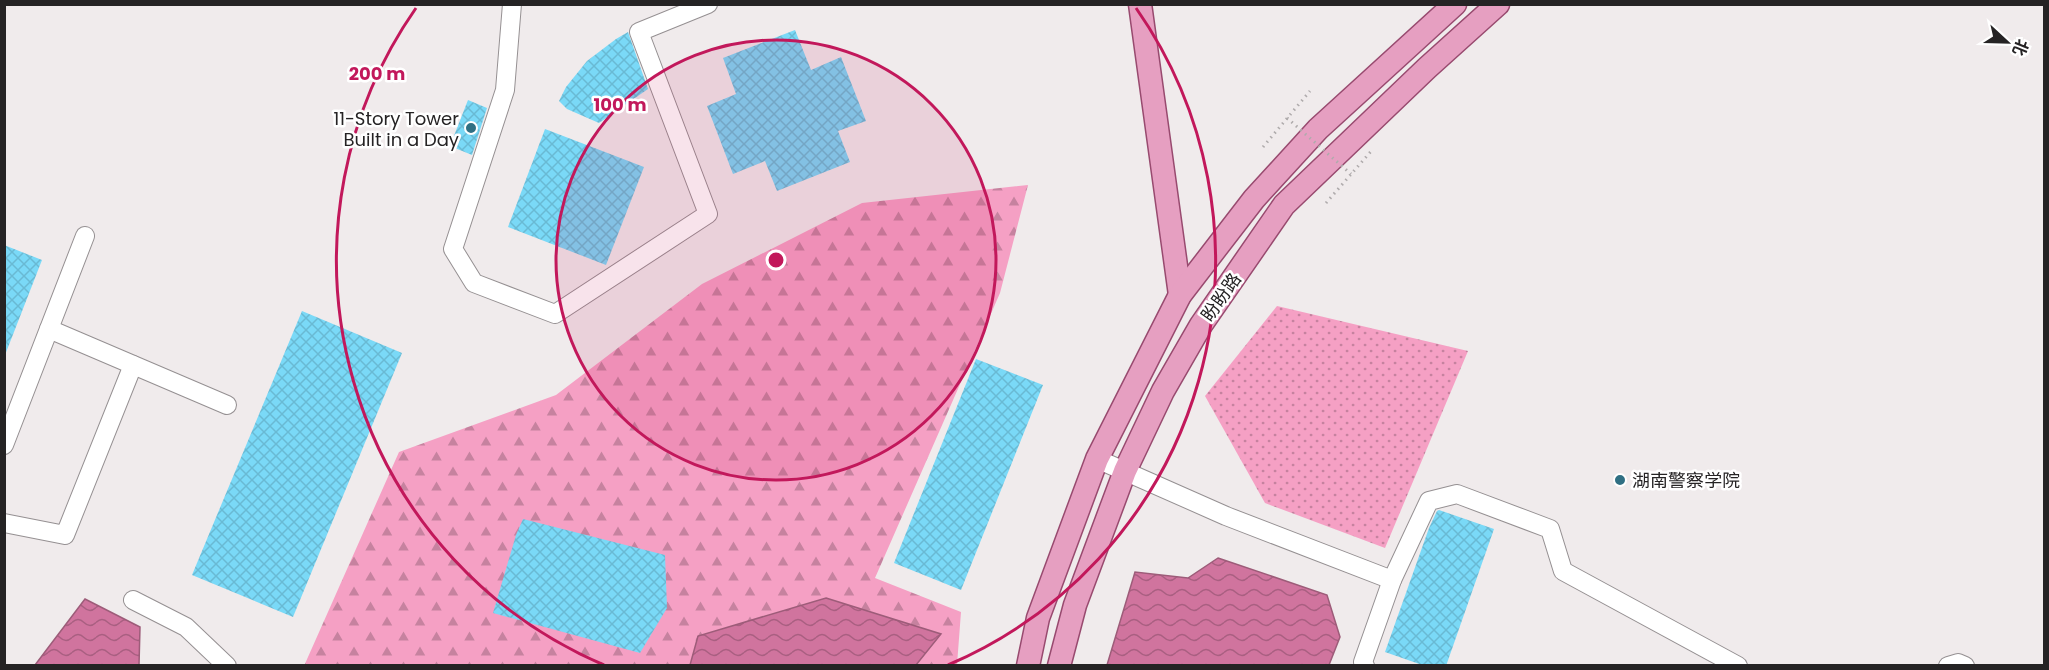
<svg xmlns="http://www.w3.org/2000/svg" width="2049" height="670" font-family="Poppins,'Noto Sans SC',sans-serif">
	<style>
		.green { fill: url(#green-dots) }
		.forest { fill: url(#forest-firs) }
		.water { fill: url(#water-waves); stroke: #9d5c79; stroke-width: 1.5 }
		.building { fill: url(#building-cross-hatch) }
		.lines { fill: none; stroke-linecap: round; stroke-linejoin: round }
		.minor-casing { stroke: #959092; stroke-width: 20 }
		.major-casing { stroke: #984a6f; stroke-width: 25 }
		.path { stroke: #afabac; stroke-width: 3; stroke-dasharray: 1.5 4.5; stroke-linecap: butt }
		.minor { stroke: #fff; stroke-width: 18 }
		.major { stroke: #e69fc1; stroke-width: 22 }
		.path-bridge { stroke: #afabac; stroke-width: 3; stroke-dasharray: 1.5 4.5; stroke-linecap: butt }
		.ring { fill: none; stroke: #c2185b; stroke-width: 3 }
		.poi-dot { fill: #2f6f83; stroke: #fff; stroke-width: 2 }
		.labels { text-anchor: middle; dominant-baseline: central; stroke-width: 5; stroke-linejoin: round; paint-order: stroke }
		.poi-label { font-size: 18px; fill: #252324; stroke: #fff; text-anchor: end }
		.street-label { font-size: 18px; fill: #252324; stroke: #fff }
		.centre { fill: #c2185b; stroke: #fff; stroke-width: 3 }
		.ring-label { font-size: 18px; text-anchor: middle; font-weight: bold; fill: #c2185b; stroke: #fff; stroke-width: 5; stroke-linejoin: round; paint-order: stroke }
	</style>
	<defs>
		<pattern id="green-dots" width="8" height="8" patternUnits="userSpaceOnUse" patternTransform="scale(1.5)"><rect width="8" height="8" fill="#f5a0c4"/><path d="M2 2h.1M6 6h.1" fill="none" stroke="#c6829f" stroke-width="1.8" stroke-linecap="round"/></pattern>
		<pattern id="forest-firs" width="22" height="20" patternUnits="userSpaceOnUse" patternTransform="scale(1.5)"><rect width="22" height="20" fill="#f5a0c4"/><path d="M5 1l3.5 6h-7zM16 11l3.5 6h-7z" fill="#c6829f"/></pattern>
		<pattern id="water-waves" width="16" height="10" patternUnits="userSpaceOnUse" patternTransform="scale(1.5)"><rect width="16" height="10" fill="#d0749e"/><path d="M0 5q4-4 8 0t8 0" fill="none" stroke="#a95f81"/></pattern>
		<pattern id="building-cross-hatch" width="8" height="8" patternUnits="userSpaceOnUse" patternTransform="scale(1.5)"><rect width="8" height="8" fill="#7ad9f7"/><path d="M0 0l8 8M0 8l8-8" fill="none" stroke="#69bad4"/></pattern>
	</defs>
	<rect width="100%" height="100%" fill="#f0ebec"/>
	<path class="green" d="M1277,306L1468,351L1385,548L1265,503L1205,396Z"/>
	<path class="forest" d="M1028,185L1000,293L875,578L961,612L957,665L304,666L399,452L556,395L702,284L862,203Z"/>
	<g class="water">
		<path d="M1218,558L1327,595L1340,637L1329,665H1107L1135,572L1188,578Z"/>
		<path d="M826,598L941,634L916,665H690L698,636Z"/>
		<path d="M85,599L140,627L139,665H35Z"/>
	</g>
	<g class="building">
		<path d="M795,30L811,70L841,57L866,121L838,131L850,162L777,191L765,161L733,174L707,106L736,94L723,58Z"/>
		<path d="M628,32L648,89L599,123L567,109L559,101L566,87L587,61L616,39Z"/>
		<path d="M468,100L487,108L472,155L450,146Z"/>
		<path d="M545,129L644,167L606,265L508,227Z"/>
		<path d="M4,245L42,260L5,355H4Z"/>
		<path d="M302,311L402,353L293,617L192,575Z"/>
		<path d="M976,359L1043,385L961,590L894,563Z"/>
		<path d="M1439,510L1494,529L1446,666H1425L1385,652L1429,528L1437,511Z"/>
		<path d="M523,519L665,555L667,608L640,653L493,613L516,535Z"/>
	</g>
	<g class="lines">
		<defs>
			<g id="minor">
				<path d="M512,4L505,90L453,249L474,283L555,314L708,214L639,32L708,4"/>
				<path d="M49,329L227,405"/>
				<path d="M4,445L85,236"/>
				<path d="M1097,459L1226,516L1392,580"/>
				<path d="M4,523L65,535L133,365"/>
				<path d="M133,600L186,627L227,666"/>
				<path d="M1365,666L1363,662L1392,580L1429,501L1457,494L1550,529L1563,571L1738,666"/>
				<path d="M1948,666L1958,663L1965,666"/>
			</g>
			<g id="major">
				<path d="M1140,4L1180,295"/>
				<path d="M1028,666L1038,618L1097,459L1180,295L1254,199L1318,129L1455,4"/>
				<path d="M1059,666L1075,605L1125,471L1163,391L1201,325L1284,205L1427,68L1498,4"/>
			</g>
		</defs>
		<use href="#minor" class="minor-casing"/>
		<use href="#major" class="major-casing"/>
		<g class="path">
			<path d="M1263,147L1310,91"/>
			<path d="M1326,203L1373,149"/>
		</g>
		<use href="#minor" class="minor"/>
		<use href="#major" class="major"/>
		<path class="path-bridge" d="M1287,118L1351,174"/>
	</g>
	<circle cx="776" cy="260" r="220" fill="#c2185b" fill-opacity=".12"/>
	<g class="ring">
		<circle cx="776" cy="260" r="220"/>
		<path d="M604 665A440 440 0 0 1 416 8M1136 8A440 440 0 0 1 948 665"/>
	</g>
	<g class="poi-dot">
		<circle cx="471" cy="128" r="6"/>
		<circle cx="1620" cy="480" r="6"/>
	</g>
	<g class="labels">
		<g class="poi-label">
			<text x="459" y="118">11-Story Tower<tspan x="459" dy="21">Built in a Day</tspan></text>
			<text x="1632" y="480" text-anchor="start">湖南警察学院</text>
		</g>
		<g class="street-label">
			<text transform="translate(1221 297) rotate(-55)">盼盼路</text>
		</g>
	</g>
	<circle cx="776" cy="260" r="9" class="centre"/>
	<g class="ring-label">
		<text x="377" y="80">200 m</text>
		<text x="620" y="111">100 m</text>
	</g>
	<rect width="2049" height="670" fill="none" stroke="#252324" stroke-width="12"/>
	<g transform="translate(2007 42) rotate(112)" stroke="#ffffff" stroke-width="4.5" paint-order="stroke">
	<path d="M0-4.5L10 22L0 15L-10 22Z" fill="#252324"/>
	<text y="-9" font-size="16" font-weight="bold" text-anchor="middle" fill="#252324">北</text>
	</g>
</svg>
